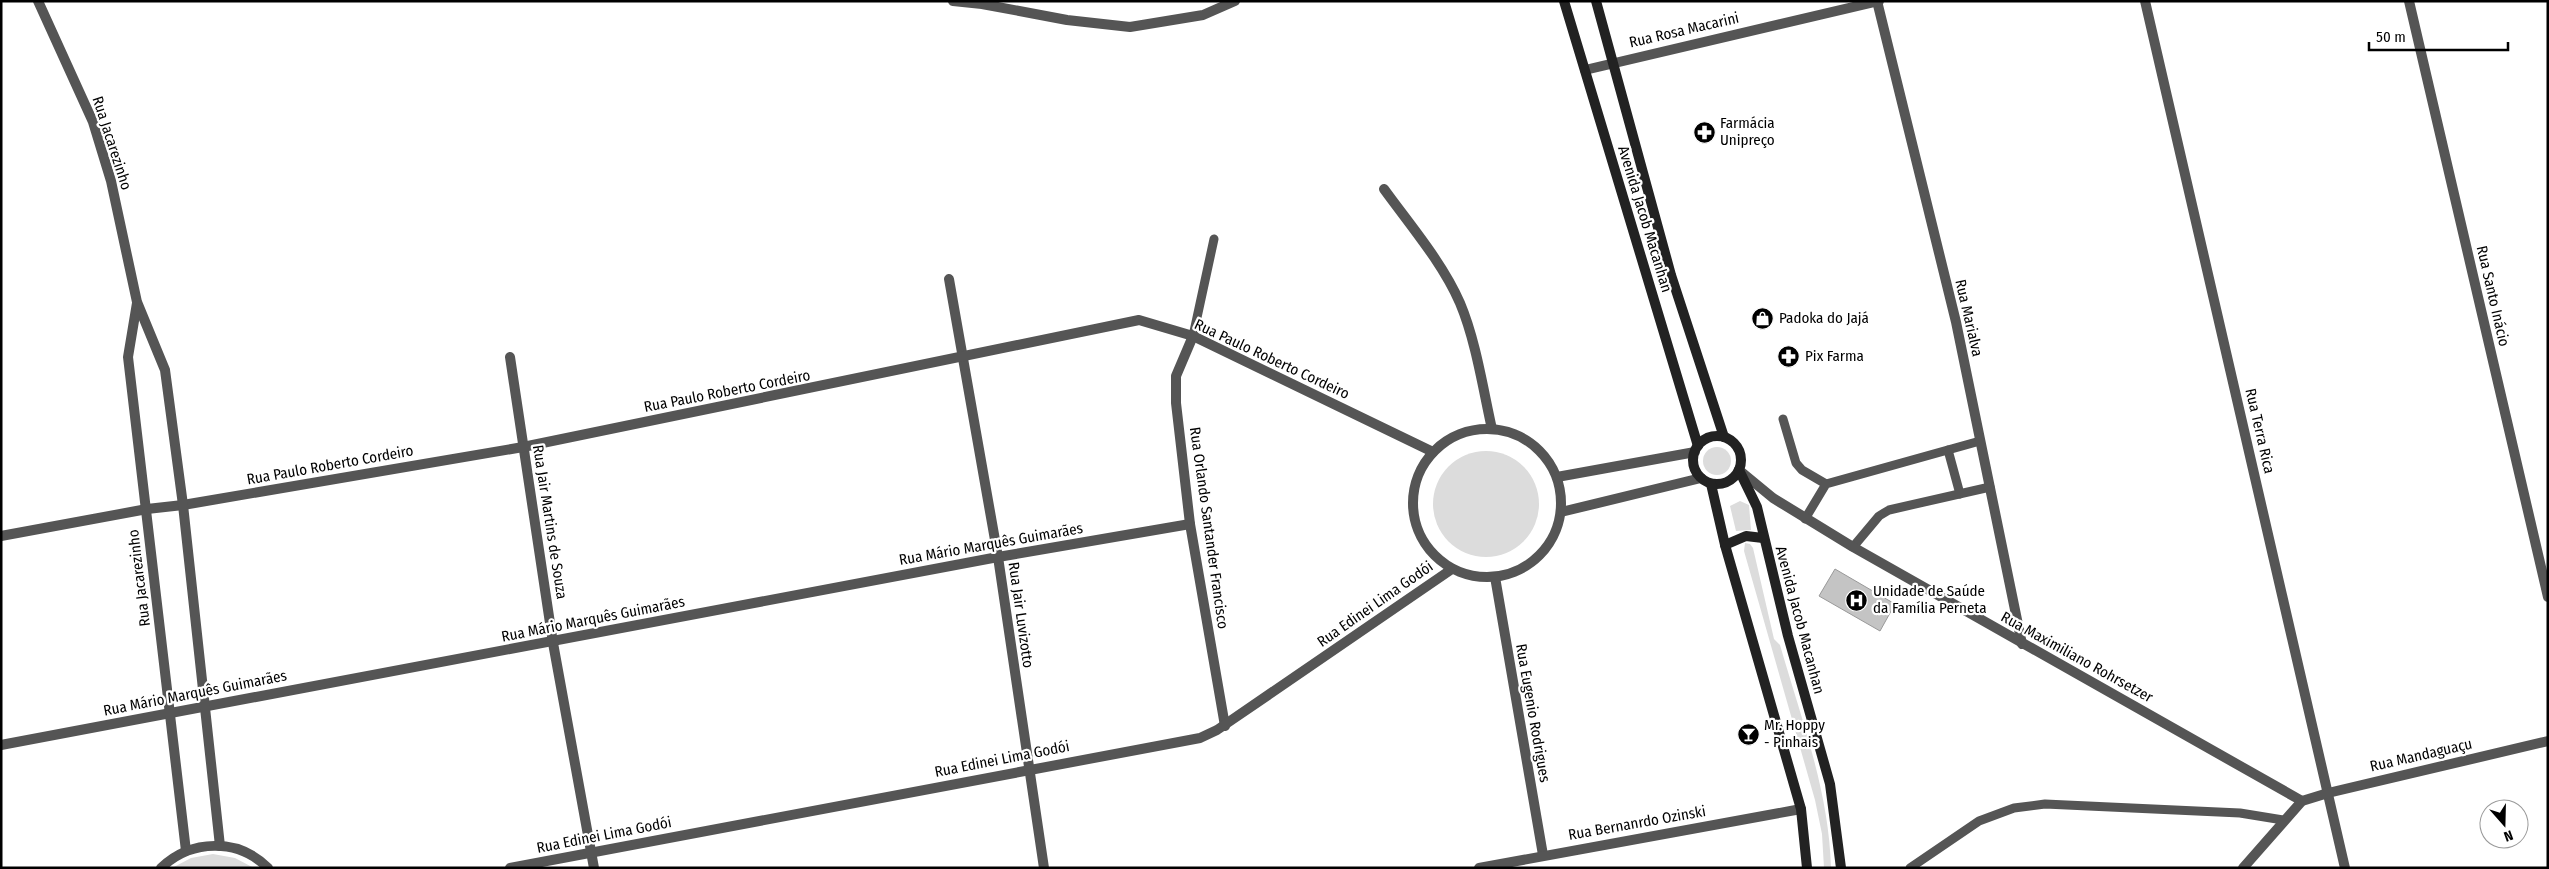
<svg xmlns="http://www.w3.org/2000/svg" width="2549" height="869" font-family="'Fira Sans Condensed',sans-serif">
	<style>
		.green { fill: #dcdcdc }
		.building { fill: #c4c4c4; stroke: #999 }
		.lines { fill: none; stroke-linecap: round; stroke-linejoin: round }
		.service { stroke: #555; stroke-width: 9 }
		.minor { stroke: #555; stroke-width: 10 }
		.tertiary { stroke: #555; stroke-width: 10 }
		.secondary { stroke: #222; stroke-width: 10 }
		.labels { text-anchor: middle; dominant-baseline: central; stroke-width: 4.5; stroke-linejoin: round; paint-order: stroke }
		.street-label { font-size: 15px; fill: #000; stroke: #fff }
		.poi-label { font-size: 15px; fill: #000; stroke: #fff; text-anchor: start }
	</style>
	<rect width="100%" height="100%" fill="#fff"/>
	<g class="green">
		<circle cx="1717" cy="461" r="14"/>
		<circle cx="1486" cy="504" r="53"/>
		<path d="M1740,501L1749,505L1751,530L1736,531L1730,506Z"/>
		<path d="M1745,543L1750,544L1753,548L1774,639L1780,645C1801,718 1829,791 1831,868H1824L1822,834L1815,800L1744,551Z"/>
		<path d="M213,854L235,858L254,868H172L191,858Z"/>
	</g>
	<path class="building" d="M1835,569L1895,604L1880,631L1819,596Z"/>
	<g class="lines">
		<g class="service">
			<path d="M1193,336L1214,239"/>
			<path d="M1783,419L1796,463L1802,470L1826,484"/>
			<path d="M1948,450L1960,494"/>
			<path d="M1805,519L1826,484L1980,441"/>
			<path d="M1853,547L1879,516L1889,510L1990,487"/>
			<path d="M1910,868L1979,821L2014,808L2045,804L2240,813L2283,820"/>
		</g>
		<g class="minor">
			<path d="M953,1L982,4L1067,20L1130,27L1203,15L1235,1"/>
			<path d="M1877,1L1956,322L2022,644"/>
			<path d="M2145,1L2345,868"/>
			<path d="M2409,1L2548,597"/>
			<path d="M1585,70L1879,1"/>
			<path d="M1384,189C1410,225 1442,262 1460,303C1476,341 1483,389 1492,429"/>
			<path d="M949,279L998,557L1044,868"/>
			<path d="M1193,336L1176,376V403L1190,524L1225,726"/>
			<path d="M510,357L553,643L594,868"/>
			<circle cx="1487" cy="503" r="74"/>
			<path d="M1557,477L1695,452"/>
			<path d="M1561,512L1701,478"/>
			<path d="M1,536L147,509L183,505L523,447L1139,320L1193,336L1433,452"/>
			<path d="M1495,577L1543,855"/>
			<path d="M1,745L998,557L1190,524"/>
			<path d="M510,868L1200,738L1217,730L1452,569"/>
			<path d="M1479,868L1801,809"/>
		</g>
		<g class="tertiary">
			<path d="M38,1L93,122L111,181L137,302L165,370L183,505L220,846"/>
			<path d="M137,303L128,357L186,851"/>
			<path d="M1739,470L1773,498L1853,547L2302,801"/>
			<path d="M161,868C191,839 238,838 268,868"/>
			<path d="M2243,868L2302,801L2328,793L2548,741"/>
		</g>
		<g class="secondary">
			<path d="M1564,1L1698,446"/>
			<path d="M1596,1L1671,275L1724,437"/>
			<circle cx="1717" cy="460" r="24"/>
			<path d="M1739,470L1757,507L1788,636L1830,784L1841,868"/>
			<path d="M1711,484L1725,545L1801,809L1807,868"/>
			<path d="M1725,545L1746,536L1763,538"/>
		</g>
	</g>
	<defs>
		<symbol id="pharmacy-disc" viewBox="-11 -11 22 22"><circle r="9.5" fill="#000" stroke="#fff"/><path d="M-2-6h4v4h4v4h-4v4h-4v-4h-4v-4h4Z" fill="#fff"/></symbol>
		<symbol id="shop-disc" viewBox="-11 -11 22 22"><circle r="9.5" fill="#000" stroke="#fff"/><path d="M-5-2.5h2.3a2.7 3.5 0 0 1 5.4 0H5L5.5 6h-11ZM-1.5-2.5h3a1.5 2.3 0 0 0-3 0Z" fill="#fff"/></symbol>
		<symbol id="hospital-disc" viewBox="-11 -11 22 22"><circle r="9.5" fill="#000" stroke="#fff"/><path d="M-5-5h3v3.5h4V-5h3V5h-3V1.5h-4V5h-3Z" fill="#fff"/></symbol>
		<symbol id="bar-disc" viewBox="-11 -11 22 22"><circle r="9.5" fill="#000" stroke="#fff"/><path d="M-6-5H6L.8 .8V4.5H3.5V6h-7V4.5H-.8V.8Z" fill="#fff"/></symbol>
	</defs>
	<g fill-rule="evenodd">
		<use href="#pharmacy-disc" x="1692" y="120" width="25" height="25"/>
		<use href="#shop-disc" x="1750" y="306" width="25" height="25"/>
		<use href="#pharmacy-disc" x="1776" y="344" width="25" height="25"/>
		<use href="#hospital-disc" x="1844" y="588" width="25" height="25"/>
		<use href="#bar-disc" x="1736" y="722" width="25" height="25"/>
	</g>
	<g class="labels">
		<g class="street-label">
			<text transform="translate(1684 30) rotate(-13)">Rua Rosa Macarini</text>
			<text transform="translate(112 143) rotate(72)">Rua Jacarezinho</text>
			<text transform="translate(1645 219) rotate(73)">Avenida Jacob Macanhan</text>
			<text transform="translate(2493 296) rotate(77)">Rua Santo Inácio</text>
			<text transform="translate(1969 318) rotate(77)">Rua Marialva</text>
			<text transform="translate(1272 359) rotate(25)">Rua Paulo Roberto Cordeiro</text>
			<text transform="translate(727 391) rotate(-11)">Rua Paulo Roberto Cordeiro</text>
			<text transform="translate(2260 431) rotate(77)">Rua Terra Rica</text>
			<text transform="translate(330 465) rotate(-10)">Rua Paulo Roberto Cordeiro</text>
			<text transform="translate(550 522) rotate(81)">Rua Jair Martins de Souza</text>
			<text transform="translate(1209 528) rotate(82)">Rua Orlando Santander Francisco</text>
			<text transform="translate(991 544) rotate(-10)">Rua Mário Marquês Guimarães</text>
			<text transform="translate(139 578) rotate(-97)">Rua Jacarezinho</text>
			<text transform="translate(1375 604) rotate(-35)">Rua Edinei Lima Godói</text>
			<text transform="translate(1021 615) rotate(82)">Rua Jair Luvizotto</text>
			<text transform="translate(593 619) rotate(-11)">Rua Mário Marquês Guimarães</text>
			<text transform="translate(1800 620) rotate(75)">Avenida Jacob Macanhan</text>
			<text transform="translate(2077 657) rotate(29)">Rua Maximiliano Rohrsetzer</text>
			<text transform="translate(195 693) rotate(-11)">Rua Mário Marquês Guimarães</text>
			<text transform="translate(1533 713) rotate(80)">Rua Eugenio Rodrigues</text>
			<text transform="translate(2421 755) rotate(-13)">Rua Mandaguaçu</text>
			<text transform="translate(1002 759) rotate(-11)">Rua Edinei Lima Godói</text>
			<text transform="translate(1637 823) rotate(-10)">Rua Bernanrdo Ozinski</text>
			<text transform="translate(604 835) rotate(-11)">Rua Edinei Lima Godói</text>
		</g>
		<g class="poi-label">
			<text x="1720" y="123">Farmácia<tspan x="1720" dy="17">Unipreço</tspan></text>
			<text x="1779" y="318">Padoka do Jajá</text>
			<text x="1805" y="356">Pix Farma</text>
			<text x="1873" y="591">Unidade de Saúde<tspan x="1873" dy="17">da Família Perneta</tspan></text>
			<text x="1764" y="725">Mr. Hoppy<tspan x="1764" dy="17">- Pinhais</tspan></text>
		</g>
	</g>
	<rect width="2549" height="869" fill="none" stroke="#000000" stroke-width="5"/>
	<g transform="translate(2504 824) rotate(160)"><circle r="24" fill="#ffffff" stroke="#999999"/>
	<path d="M0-4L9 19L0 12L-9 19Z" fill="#000000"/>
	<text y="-8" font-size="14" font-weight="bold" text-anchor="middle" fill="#000000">N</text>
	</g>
	<path d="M2369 42v8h139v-8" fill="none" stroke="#000000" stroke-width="2.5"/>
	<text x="2376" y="42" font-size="15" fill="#000000" stroke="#ffffff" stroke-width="4" paint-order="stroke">50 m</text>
</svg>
